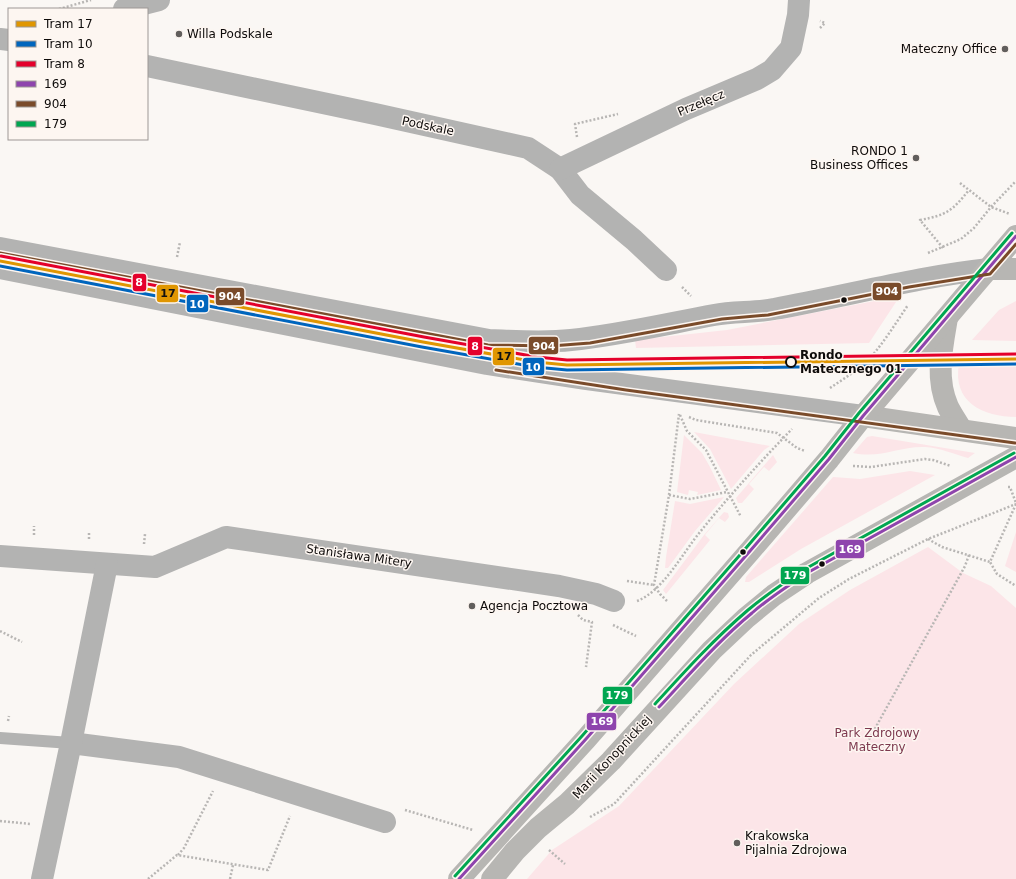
<svg xmlns="http://www.w3.org/2000/svg" width="1016" height="879" font-family="'DejaVu Sans',sans-serif">
	<style>
		.green { fill: #fce5e8 }
		.lines { fill: none; stroke-linecap: round; stroke-linejoin: round }
		.path { stroke: #b8b6b4; stroke-width: 2.5; stroke-dasharray: 2 2; stroke-linecap: butt }
		.service { stroke: #b3b3b2; stroke-width: 12 }
		.minor { stroke: #b3b3b2; stroke-width: 22 }
		.tertiary { stroke: #b3b3b2; stroke-width: 22 }
		.primary { stroke: #b7b6b3; stroke-width: 22 }
		.bus-1-casing { stroke: #fdf6f1; stroke-width: 6 }
		.bus-2-casing { stroke: #fdf6f1; stroke-width: 6 }
		.bus-3-casing { stroke: #fdf6f1; stroke-width: 6 }
		.bus-1 { stroke: #8e44ad; stroke-width: 3 }
		.bus-2 { stroke: #7a4b2a; stroke-width: 3 }
		.bus-3 { stroke: #00a651; stroke-width: 3 }
		.tram-1-casing { stroke: #fdf6f1; stroke-width: 6 }
		.tram-2-casing { stroke: #fdf6f1; stroke-width: 6 }
		.tram-3-casing { stroke: #fdf6f1; stroke-width: 6 }
		.tram-1 { stroke: #e09601; stroke-width: 3 }
		.tram-2 { stroke: #0065bd; stroke-width: 3 }
		.tram-3 { stroke: #e4002b; stroke-width: 3 }
		.poi-dot { fill: #615e5c; stroke: #fdf6f1; stroke-width: 1.5 }
		.bus-dot { fill: #0e0b0a; stroke: #fdf6f1; stroke-width: 1.5 }
		.stop-dot { fill: #fdf6f1; stroke: #0e0b0a; stroke-width: 2 }
		.labels { text-anchor: middle; dominant-baseline: central; stroke-width: 3; stroke-linejoin: round; paint-order: stroke }
		.poi-label { font-size: 12px; fill: #0e0b0a; stroke: #fdf6f1; text-anchor: start }
		.street-label { font-size: 12px; fill: #0e0b0a; stroke: #fdf6f1 }
		.stop-label { font-size: 12px; font-weight: bold; fill: #0e0b0a; stroke: #fdf6f1; text-anchor: start }
		.park-label { font-size: 12px; fill: #7d384e; stroke: #fdf6f1 }
		.line-badge { stroke: #fdf6f1; stroke-width: 1.5 }
		.badge-label { font-size: 11px; text-anchor: middle; font-weight: bold; fill: #fff }
		.pale-badge-label { font-size: 11px; text-anchor: middle; font-weight: bold; fill: #111 }
	</style>
	<rect width="100%" height="100%" fill="#faf7f4"/>
	<g class="green">
		<path d="M900,296L869,343L636,348L635,340L727,330Z"/>
		<path d="M1016,301V341L972,340L999,310Z"/>
		<path d="M959,364H1016V417C983,417 952,402 959,364Z"/>
		<path d="M694,432L770,446L764,450L731,489L710,449Z"/>
		<path d="M684,435L702,453L710,467L721,490L697,495L698,492L689,490L688,495L677,492Z"/>
		<path d="M872,436L975,453L968,458C954,454 940,448 925,447C899,446 881,459 853,453L867,437Z"/>
		<path d="M773,455L777,462L769,471L764,467L749,484L754,489L742,503H738L736,498Z"/>
		<path d="M910,471L935,475L801,549L749,582H745L746,577L833,477L860,479Z"/>
		<path d="M724,497L695,531L668,568H665L666,557L675,501L690,504Z"/>
		<path d="M724,512L728,513L729,517L725,522L719,518L705,535L710,540L666,594L663,590L704,535Z"/>
		<path d="M1016,532V572L1005,566Z"/>
		<path d="M928,547L963,573L991,586L1016,608V879H527L552,850L619,806L734,684L799,624L850,590Z"/>
	</g>
	<g class="lines">
		<g class="path">
			<path d="M59,9L91,0"/>
			<path d="M820,28L825,23L820,21"/>
			<path d="M577,137L575,124L618,114"/>
			<path d="M960,183L991,207L1010,214"/>
			<path d="M943,248L920,220C947,215 952,211 969,190"/>
			<path d="M928,253L961,239L974,228L991,207L1016,181"/>
			<path d="M177,257L180,242"/>
			<path d="M682,287L691,296"/>
			<path d="M830,388L863,366C881,347 894,326 908,305"/>
			<path d="M680,415L687,431L706,450L741,517"/>
			<path d="M689,417L696,420L777,433L797,448L805,451"/>
			<path d="M853,466L871,467L925,459L933,460L951,466"/>
			<path d="M1008,487H1010L1016,503"/>
			<path d="M669,495L690,499L727,492"/>
			<path d="M1016,504L990,562L997,574L1016,586"/>
			<path d="M34,535V526"/>
			<path d="M89,539V531"/>
			<path d="M928,539L942,547L990,562"/>
			<path d="M144,544L145,534"/>
			<path d="M627,581L654,585"/>
			<path d="M637,601C663,591 682,554 700,532C729,496 760,462 792,429"/>
			<path d="M667,601L660,594L654,585L669,495L679,414"/>
			<path d="M578,615L583,620L592,622L586,667"/>
			<path d="M613,625L636,636"/>
			<path d="M0,631L22,642"/>
			<path d="M8,721L9,716"/>
			<path d="M867,743L965,566L969,555"/>
			<path d="M405,810L473,830"/>
			<path d="M590,817L614,804L751,655L819,598L849,579L928,539L1016,504"/>
			<path d="M0,821L31,824"/>
			<path d="M549,850L565,864"/>
			<path d="M178,855L184,848L213,791"/>
			<path d="M148,879L177,855L268,870L290,816"/>
			<path d="M230,879L233,865"/>
		</g>
		<path class="service" d="M0,738L71,743"/>
		<g class="minor">
			<path d="M124,9L159,0"/>
			<path d="M0,39L9,40"/>
			<path d="M147,66L375,114L528,148L560,169L580,195L634,240L666,270"/>
			<path d="M560,169L686,109L757,79L772,70L791,48L798,15L799,0"/>
			<path d="M0,556L155,567L226,537L559,586L596,594L614,601"/>
			<path d="M71,743L179,757L385,822"/>
			<path d="M42,879L71,743L107,564"/>
		</g>
		<g class="tertiary">
			<path d="M0,248L489,340C516,341 544,343 571,340C619,335 666,324 714,315C734,311 755,313 774,309C847,296 916,277 989,269"/>
			<path d="M0,268L487,364L585,379L863,416"/>
		</g>
		<g class="primary">
			<path d="M989,269H1016"/>
			<path d="M947,318C942,347 935,378 948,407C952,415 957,422 961,429"/>
			<path d="M863,416L1016,438"/>
			<path d="M459,879L586,739L750,551L829,459L863,416L1016,236"/>
			<path d="M492,879L515,851L538,828L567,804L611,761L712,650L746,618L774,595L807,573L1016,457"/>
		</g>
		<defs>
			<g id="bus-1">
				<path d="M659,707C689,675 718,641 752,613C769,598 788,586 807,573L1016,457"/>
				<path d="M459,879L586,739L750,551L829,459L863,416L1016,236"/>
			</g>
			<g id="bus-2">
				<path d="M0,253L488,345L551,346L590,343L722,319L768,315L909,287L990,274L1016,244"/>
				<path d="M496,370L626,390L1015,443"/>
			</g>
			<g id="bus-3">
				<path d="M655,704C685,671 714,639 748,610C766,595 785,582 805,569L1014,453"/>
				<path d="M455,876L582,736L746,548L825,456L859,413L1012,233"/>
			</g>
		</defs>
		<use href="#bus-1" class="bus-1-casing"/>
		<use href="#bus-2" class="bus-2-casing"/>
		<use href="#bus-3" class="bus-3-casing"/>
		<use href="#bus-1" class="bus-1"/>
		<use href="#bus-2" class="bus-2"/>
		<use href="#bus-3" class="bus-3"/>
		<defs>
			<path id="tram-1" d="M0,261L423,342L536,362L567,365L1016,359"/>
			<path id="tram-2" d="M0,266L422,347L535,367L567,370L1016,364"/>
			<path id="tram-3" d="M1,256L424,337L537,357L567,360L1016,354"/>
		</defs>
		<use href="#tram-1" class="tram-1-casing"/>
		<use href="#tram-2" class="tram-2-casing"/>
		<use href="#tram-3" class="tram-3-casing"/>
		<use href="#tram-1" class="tram-1"/>
		<use href="#tram-2" class="tram-2"/>
		<use href="#tram-3" class="tram-3"/>
	</g>
	<g class="poi-dot">
		<circle cx="179" cy="34" r="4"/>
		<circle cx="1005" cy="49" r="4"/>
		<circle cx="916" cy="158" r="4"/>
		<circle cx="472" cy="606" r="4"/>
		<circle cx="737" cy="843" r="4"/>
	</g>
	<g class="bus-dot">
		<circle cx="844" cy="300" r="3.5"/>
		<circle cx="743" cy="552" r="3.5"/>
		<circle cx="822" cy="564" r="3.5"/>
	</g>
	<circle class="stop-dot" cx="791" cy="362" r="5"/>
	<g class="labels">
		<g class="poi-label">
			<text x="187" y="34">Willa Podskale</text>
			<text x="997" y="49" text-anchor="end">Mateczny Office</text>
			<text x="908" y="151" text-anchor="end">RONDO 1<tspan x="908" dy="14">Business Offices</tspan></text>
			<text x="480" y="606">Agencja Pocztowa</text>
			<text x="745" y="836">Krakowska<tspan x="745" dy="14">Pijalnia Zdrojowa</tspan></text>
		</g>
		<g class="street-label">
			<text transform="translate(701 103) rotate(-23)">Przełęcz</text>
			<text transform="translate(428 126) rotate(12)">Podskale</text>
			<text transform="translate(359 556) rotate(8)">Stanisława Mitery</text>
			<text transform="translate(612 757) rotate(-47)">Marii Konopnickiej</text>
		</g>
		<g class="stop-label">
			<text x="800" y="355">Rondo<tspan x="800" dy="14">Matecznego 01</tspan></text>
		</g>
		<g class="park-label">
			<text x="877" y="733">Park Zdrojowy<tspan x="877" dy="14">Mateczny</tspan></text>
		</g>
	</g>
	<g class="line-badge">
		<rect x="132" y="273" width="15" height="19" rx="4" fill="#e4002b"/>
		<rect x="872" y="282" width="30" height="19" rx="4" fill="#7a4b2a"/>
		<rect x="156" y="284" width="23" height="19" rx="4" fill="#e09601"/>
		<rect x="215" y="287" width="30" height="19" rx="4" fill="#7a4b2a"/>
		<rect x="186" y="294" width="23" height="19" rx="4" fill="#0065bd"/>
		<rect x="528" y="336" width="31" height="19" rx="4" fill="#7a4b2a"/>
		<rect x="467" y="336" width="16" height="20" rx="4" fill="#e4002b"/>
		<rect x="492" y="347" width="23" height="19" rx="4" fill="#e09601"/>
		<rect x="522" y="357" width="23" height="19" rx="4" fill="#0065bd"/>
		<rect x="835" y="539" width="30" height="20" rx="4" fill="#8e44ad"/>
		<rect x="780" y="566" width="30" height="19" rx="4" fill="#00a651"/>
		<rect x="602" y="686" width="31" height="19" rx="4" fill="#00a651"/>
		<rect x="586" y="712" width="31" height="19" rx="4" fill="#8e44ad"/>
	</g>
	<g class="badge-label">
		<text x="139" y="286">8</text>
		<text x="887" y="295">904</text>
		<text x="230" y="300">904</text>
		<text x="197" y="308">10</text>
		<text x="544" y="350">904</text>
		<text x="475" y="350">8</text>
		<text x="533" y="371">10</text>
		<text x="850" y="553">169</text>
		<text x="795" y="579">179</text>
		<text x="617" y="699">179</text>
		<text x="602" y="725">169</text>
	</g>
	<g class="pale-badge-label">
		<text x="168" y="297">17</text>
		<text x="504" y="360">17</text>
	</g>
	<rect x="8" y="8" width="140" height="132" fill="#fdf6f1" stroke="#9d9895"/>
	<rect x="16" y="21" width="20" height="6" fill="#e09601" stroke="#9d9895"/>
	<text x="44" y="28" font-size="12" fill="#0e0b0a">Tram 17</text>
	<rect x="16" y="41" width="20" height="6" fill="#0065bd" stroke="#9d9895"/>
	<text x="44" y="48" font-size="12" fill="#0e0b0a">Tram 10</text>
	<rect x="16" y="61" width="20" height="6" fill="#e4002b" stroke="#9d9895"/>
	<text x="44" y="68" font-size="12" fill="#0e0b0a">Tram 8</text>
	<rect x="16" y="81" width="20" height="6" fill="#8e44ad" stroke="#9d9895"/>
	<text x="44" y="88" font-size="12" fill="#0e0b0a">169</text>
	<rect x="16" y="101" width="20" height="6" fill="#7a4b2a" stroke="#9d9895"/>
	<text x="44" y="108" font-size="12" fill="#0e0b0a">904</text>
	<rect x="16" y="121" width="20" height="6" fill="#00a651" stroke="#9d9895"/>
	<text x="44" y="128" font-size="12" fill="#0e0b0a">179</text>
</svg>
